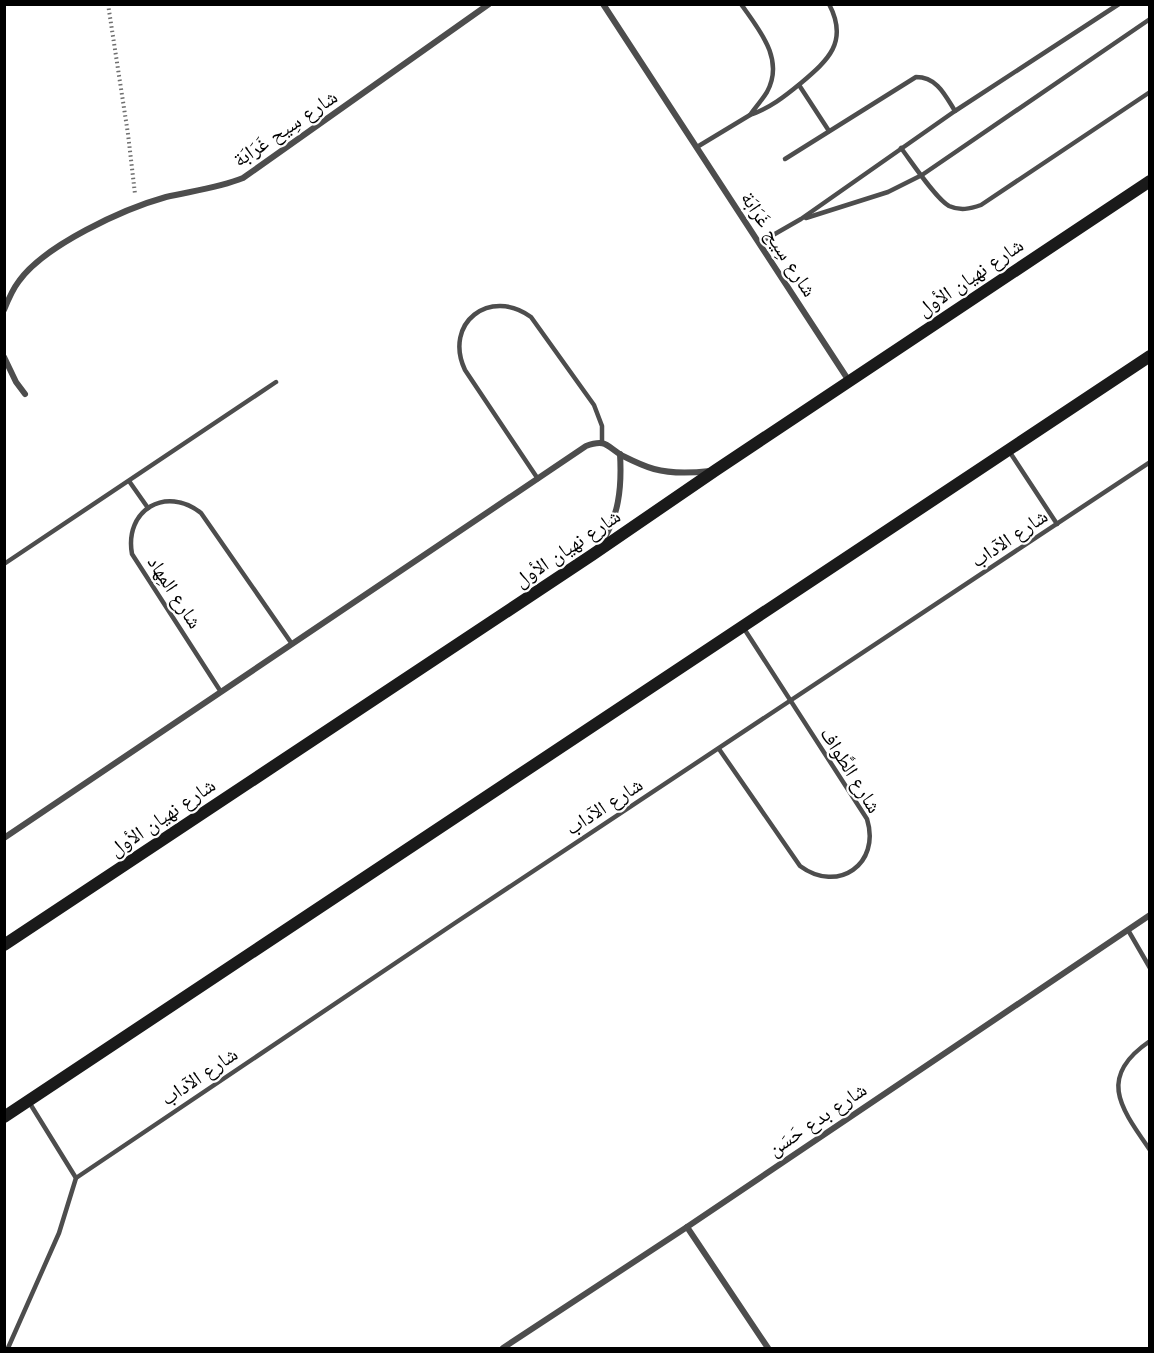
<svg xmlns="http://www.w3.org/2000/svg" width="1154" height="1353" font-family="Inter,'Noto Naskh Arabic',sans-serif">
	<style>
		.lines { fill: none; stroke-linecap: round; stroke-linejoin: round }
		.path { stroke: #6f6f6f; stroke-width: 4; stroke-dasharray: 1.5 3; stroke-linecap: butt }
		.service { stroke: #4d4d4d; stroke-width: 4.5 }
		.minor { stroke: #4d4d4d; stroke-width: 6 }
		.secondary { stroke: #1a1a1a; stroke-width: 12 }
		.labels { text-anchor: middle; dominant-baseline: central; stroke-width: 4.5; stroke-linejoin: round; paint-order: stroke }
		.street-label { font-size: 20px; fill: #000; stroke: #fff }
	</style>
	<rect width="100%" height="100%" fill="#fff"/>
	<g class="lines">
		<path class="path" d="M108,4L128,134L135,194"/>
		<g class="service">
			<path d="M741,4C759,30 785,59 767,92C762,100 755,108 750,115C770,108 784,97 801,83C828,60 849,42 829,4"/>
			<path d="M799,85L829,131"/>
			<path d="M697,147L750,115"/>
			<path d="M901,148C911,161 936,199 949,206C960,211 970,209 981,205L1150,92"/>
			<path d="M785,159L916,77C937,77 945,95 955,111"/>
			<path d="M806,218L888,192L922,175L1150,19"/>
			<path d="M759,243L801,219L955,111L1119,4"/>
			<path d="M1009,451L1057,524"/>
			<path d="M538,479L465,370C443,323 490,287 531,317L594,405L602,426V443"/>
			<path d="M129,481L148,508"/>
			<path d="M4,564L276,382"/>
			<path d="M221,692L132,554C124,510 166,485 201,513L292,644"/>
			<path d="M719,749L800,866C838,894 881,864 867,819L743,627"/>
			<path d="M1128,930L1150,968"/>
			<path d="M1150,1041C1097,1077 1120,1107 1150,1150"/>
			<path d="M76,1178L455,923L1150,462"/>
			<path d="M8,1348L59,1233L76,1178L29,1102"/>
		</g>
		<g class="minor">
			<path d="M603,4L849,381"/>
			<path d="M4,310C8,300 12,290 19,281C45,245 123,209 166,197C192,191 218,188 243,178L489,4"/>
			<path d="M4,357L16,382L25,394"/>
			<path d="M600,545C619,518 622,487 620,454"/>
			<path d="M4,838L586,446C607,438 607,447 623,456C633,461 643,466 654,469C672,474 692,473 710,471"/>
			<path d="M687,1227L768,1348"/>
			<path d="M503,1348L687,1227L1150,915"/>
		</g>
		<g class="secondary">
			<path d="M4,945L592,555L716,470L1150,181"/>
			<path d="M4,1117L1150,356"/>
		</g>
	</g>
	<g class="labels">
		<g class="street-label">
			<text transform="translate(285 128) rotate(-34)">شارع سِيح غَرَابَة</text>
			<text transform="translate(779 244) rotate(57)">شارع سِيح غَرَابَة</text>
			<text transform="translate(970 277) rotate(-34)">شارع نهيان الأول</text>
			<text transform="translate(1009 538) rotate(-34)">شارع الآداب</text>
			<text transform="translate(567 548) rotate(-34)">شارع نهيان الأول</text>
			<text transform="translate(175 592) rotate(57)">شارع المِهاد</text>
			<text transform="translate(851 770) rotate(58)">شارع الطَّواف</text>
			<text transform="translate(604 806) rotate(-33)">شارع الآداب</text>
			<text transform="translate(162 817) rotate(-34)">شارع نهيان الأول</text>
			<text transform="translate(199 1076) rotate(-34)">شارع الآداب</text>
			<text transform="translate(817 1119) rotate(-34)">شارع بدع حَسَن</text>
		</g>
	</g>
	<rect width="1154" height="1353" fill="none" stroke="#000000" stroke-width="12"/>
</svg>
